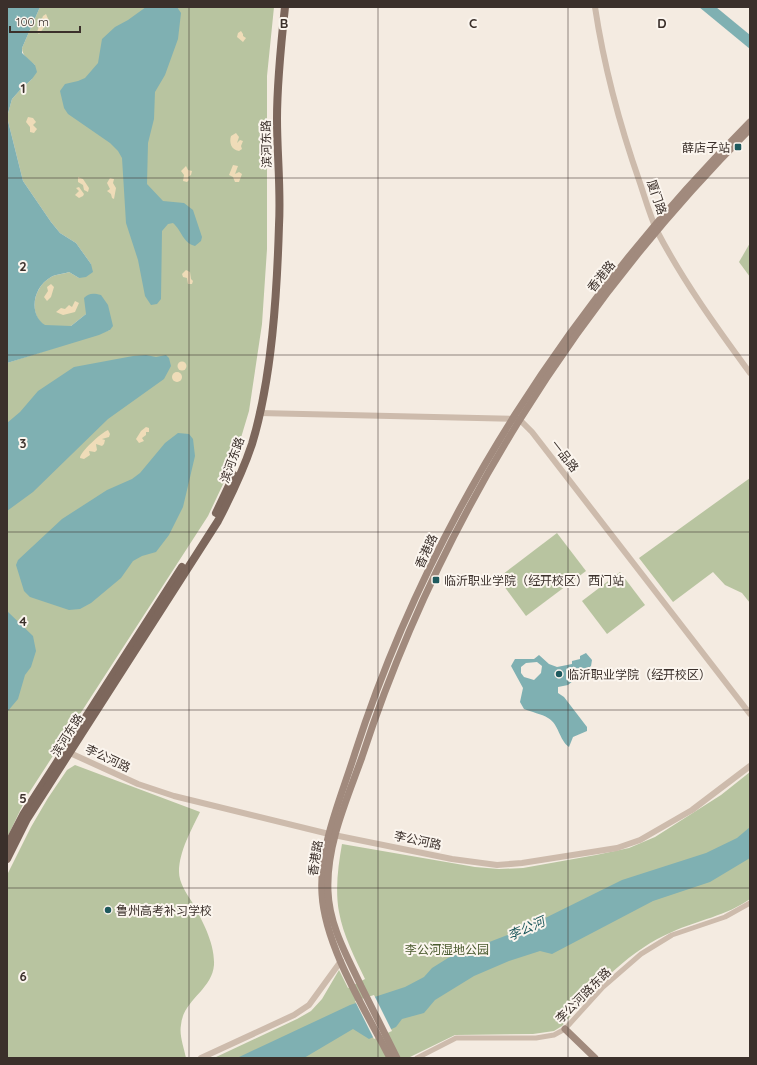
<svg xmlns="http://www.w3.org/2000/svg" width="757" height="1065" font-family="Quicksand,'Noto Sans SC',sans-serif">
	<style>
		.green { fill: #b8c4a0 }
		.sand { fill: #efdcb8 }
		.water { fill: #7fb0b2; fill-rule: evenodd }
		.pier { fill: #f4ebe1 }
		.lines { fill: none; stroke-linecap: round; stroke-linejoin: round }
		.minor { stroke: #cdbbac; stroke-width: 5 }
		.tertiary { stroke: #cdbbac; stroke-width: 6 }
		.secondary { stroke: #a18a7d; stroke-width: 7 }
		.primary { stroke: #7d675c; stroke-width: 8 }
		.grid { fill: none; stroke: #3b302b; stroke-width: 1; stroke-opacity: 0.55 }
		.poi-dot { fill: #1f5a5e; stroke: #fbf5ee; stroke-width: 1.5 }
		.labels { text-anchor: middle; dominant-baseline: central; stroke-width: 4; stroke-linejoin: round; paint-order: stroke }
		.street-label { font-size: 12px; fill: #3b302b; stroke: #fbf5ee }
		.poi-label { font-size: 12px; fill: #3b302b; stroke: #fbf5ee; text-anchor: start }
		.park-label { font-size: 12px; fill: #4a5a2e; stroke: #fbf5ee }
		.water-label { font-size: 13px; font-style: italic; fill: #1f5a5e; stroke: #fbf5ee }
		.grid-label { font-size: 13px; text-anchor: middle; font-weight: bold; fill: #3b302b; stroke: #fbf5ee; stroke-width: 4; stroke-linejoin: round; paint-order: stroke }
	</style>
	<rect width="100%" height="100%" fill="#f4ebe1"/>
	<g class="green">
		<path d="M40,7H274L267,76V249L262,324L249,411L234,461L208,516L27,796L7,838V363L110,330L86,314L71,326H45C28,314 33,287 51,277C56,274 64,274 69,272L79,278L91,264L76,243L60,233L51,222L23,181L7,117L12,99L20,90L32,79L35,65C29,60 22,56 22,48Z"/>
		<path d="M750,243V277L739,262Z"/>
		<path d="M750,478V603L742,593L725,585L713,572L673,602L639,558Z"/>
		<path d="M557,533L586,571L526,616L498,578Z"/>
		<path d="M620,572L645,605L607,634L582,601Z"/>
		<path d="M75,765L200,812C192,829 179,851 179,872C179,882 186,893 192,902C202,920 215,943 214,965C212,990 183,1000 181,1025C179,1035 184,1048 186,1058H7V875L31,827L48,798L67,770Z"/>
		<path d="M750,772V899C726,916 698,920 672,932C627,951 593,990 562,1026L554,1031L533,1034L455,1035L408,1058H214L297,1019L311,1011L322,999L339,970L348,988L365,979C355,958 343,935 339,912C335,890 338,866 342,844L475,867L499,869L523,868L596,855L629,848L655,837L721,795Z"/>
	</g>
	<g class="sand">
		<path d="M46,14L49,21L39,34L37,32L43,16Z"/>
		<path d="M241,31L243,34V36L246,38L243,42L237,37L238,33Z"/>
		<path d="M28,117L33,118L36,122L33,125L37,129L34,133L30,132V127L26,122Z"/>
		<path d="M236,133L239,137L237,143L240,140L243,141L241,146L242,149L239,151C231,150 229,142 231,136Z"/>
		<path d="M233,165L238,166L235,174L239,172L242,174L239,182H235L233,177L229,175Z"/>
		<path d="M186,166L188,170L192,171L191,175L188,177L189,180L187,182L183,181L184,175L181,171Z"/>
		<path d="M78,177L83,179L89,188L88,192L84,190L83,185L78,182Z"/>
		<path d="M110,178L114,179L113,183L116,188L114,199L112,198L111,194L107,191L110,189L107,183Z"/>
		<path d="M79,187L84,194L83,196L79,198L75,195L79,191L76,188Z"/>
		<path d="M186,270L190,272L191,279L193,281L192,284H188L187,278L183,277L182,274Z"/>
		<path d="M51,284L54,287L51,297L47,301L44,297L48,291L47,287Z"/>
		<path d="M75,301L79,303L75,312L63,315L56,312L61,308L65,309L69,305L72,307Z"/>
		<circle cx="182" cy="366" r="4.5"/>
		<circle cx="177" cy="377" r="5"/>
		<path d="M146,427L149,428V432H146V435L142,438L144,441L139,443L136,439L141,431Z"/>
		<path d="M108,430L110,434L109,437L102,439L105,440L104,444L102,446L96,444L97,450L95,452L89,451L90,455L84,459L80,458C80,452 101,433 108,430Z"/>
	</g>
	<g class="water">
		<path d="M7,7H40L22,48V53L35,65L37,72L32,79L20,90L12,99L7,117L23,181L51,222L60,233L76,243L91,264L93,272L86,277L79,278L69,272C63,274 56,274 51,277C33,287 28,314 45,325L71,326L86,314L84,298C89,293 93,293 101,295L108,305L113,326L110,330L99,335L7,363Z"/>
		<path d="M146,7H177L181,13L178,39L165,75L155,92L154,119L148,143L147,184L163,201L184,203L193,210L202,237L201,241L195,246C183,243 182,231 173,223L168,224L162,231L161,299L157,304L151,305L145,296L138,260L126,223L122,158L118,151L110,143L68,114L64,108L60,91L65,84L78,81L85,78L98,63L102,39L115,27L128,20Z"/>
		<path d="M699,7H716L750,35V49Z"/>
		<path d="M146,355L156,357L166,355L169,358L171,366L164,379L108,419L33,492L7,511V423L20,412L38,391L74,367L133,356Z"/>
		<path d="M178,433L189,434L193,439L195,456L183,507L169,535L156,552L142,556L133,561L121,578L91,603L80,609L69,610L30,597L24,591L16,565L18,560L62,519L107,490L132,479L140,473L165,443Z"/>
		<path d="M7,611L33,636L36,651L31,667L25,675L18,699L7,712Z"/>
		<path d="M586,653L592,660L591,666L568,685L558,687V693L564,697L587,727V731L573,737L569,747C559,740 559,724 548,718C542,714 531,712 524,709L520,702L523,688L511,666L515,659H534L539,655L549,664L557,667L572,664V661L580,659V656ZM537,662L542,666L541,673L534,680L524,677L521,673V667L526,663Z"/>
		<path d="M750,827V858L710,882L653,901L552,954L540,951L509,961L474,976L435,1000L424,1013L402,1019L396,1027L369,1039L353,1029L304,1058H237L350,1005L405,987L424,977L432,968L448,958L523,929L622,880L706,853L737,838Z"/>
	</g>
	<path class="pier" d="M374,995L392,1031L374,1039L355,1001Z"/>
	<g class="lines">
		<path class="minor" d="M417,1058L456,1038H536L554,1035L565,1029L603,987L641,954L672,935L725,917L750,903"/>
		<g class="tertiary">
			<path d="M595,7C604,67 620,126 640,183C645,198 650,216 657,231C683,281 717,328 750,373"/>
			<path d="M259,413L519,419L532,432L750,714"/>
			<path d="M70,753L138,784L174,796L329,834L452,859L497,865L522,863L617,848L640,840L692,810L750,766"/>
			<path d="M201,1058L294,1015L309,1005L341,961"/>
		</g>
		<g class="secondary">
			<path d="M565,1029L595,1058"/>
			<path d="M390,1058C366,1011 325,947 322,894C319,846 341,798 355,753C432,514 574,299 750,122"/>
			<path d="M397,1058C385,1034 373,1010 361,986C347,956 329,925 328,891C326,845 347,799 362,757C439,521 575,305 750,129"/>
		</g>
		<g class="primary">
			<path d="M216,513L234,475"/>
			<path d="M7,846L23,815L182,567"/>
			<path d="M7,859L27,819L218,521C231,496 243,471 252,444C272,378 277,293 279,225C281,189 277,154 277,119C277,81 281,44 285,7"/>
		</g>
	</g>
	<path class="grid" d="M189,7V1058M378,7V1058M568,7V1058M7,178H750M7,355H750M7,532H750M7,710H750M7,888H750"/>
	<g class="poi-dot">
		<rect x="734" y="143" width="8" height="8" rx="2"/>
		<rect x="432" y="576" width="8" height="8" rx="2"/>
		<circle cx="559" cy="674" r="4"/>
		<circle cx="108" cy="910" r="4"/>
	</g>
	<g class="labels">
		<g class="street-label">
			<text transform="translate(266 144) rotate(-91)">滨河东路</text>
			<text transform="translate(657 197) rotate(71)">厦门路</text>
			<text transform="translate(601 276) rotate(-51)">香港路</text>
			<text transform="translate(565 456) rotate(52)">一品路</text>
			<text transform="translate(232 460) rotate(-70)">滨河东路</text>
			<text transform="translate(426 551) rotate(-65)">香港路</text>
			<text transform="translate(67 735) rotate(-58)">滨河东路</text>
			<text transform="translate(108 758) rotate(25)">李公河路</text>
			<text transform="translate(418 840) rotate(12)">李公河路</text>
			<text transform="translate(315 858) rotate(-81)">香港路</text>
			<text transform="translate(583 995) rotate(-45)">李公河路东路</text>
		</g>
		<g class="poi-label">
			<text x="730" y="147" text-anchor="end">薛店子站</text>
			<text x="444" y="580">临沂职业学院（经开校区）西门站</text>
			<text x="567" y="674">临沂职业学院（经开校区）</text>
			<text x="116" y="910">鲁州高考补习学校</text>
		</g>
		<g class="park-label">
			<text x="447" y="949">李公河湿地公园</text>
		</g>
		<g class="water-label">
			<text transform="translate(526 928) rotate(-24)">李公河</text>
		</g>
	</g>
	<g class="grid-label">
		<text x="284" y="28">B</text>
		<text x="473" y="28">C</text>
		<text x="662" y="28">D</text>
		<text x="23" y="93">1</text>
		<text x="23" y="271">2</text>
		<text x="23" y="448">3</text>
		<text x="23" y="626">4</text>
		<text x="23" y="803">5</text>
		<text x="23" y="981">6</text>
	</g>
	<rect width="757" height="1065" fill="none" stroke="#3b302b" stroke-width="16"/>
	<path d="M10 26v6h70v-6" fill="none" stroke="#3b302b" stroke-width="2"/>
	<text x="16" y="26" font-size="12" fill="#3b302b" stroke="#fbf5ee" stroke-width="3" paint-order="stroke">100 m</text>
</svg>
